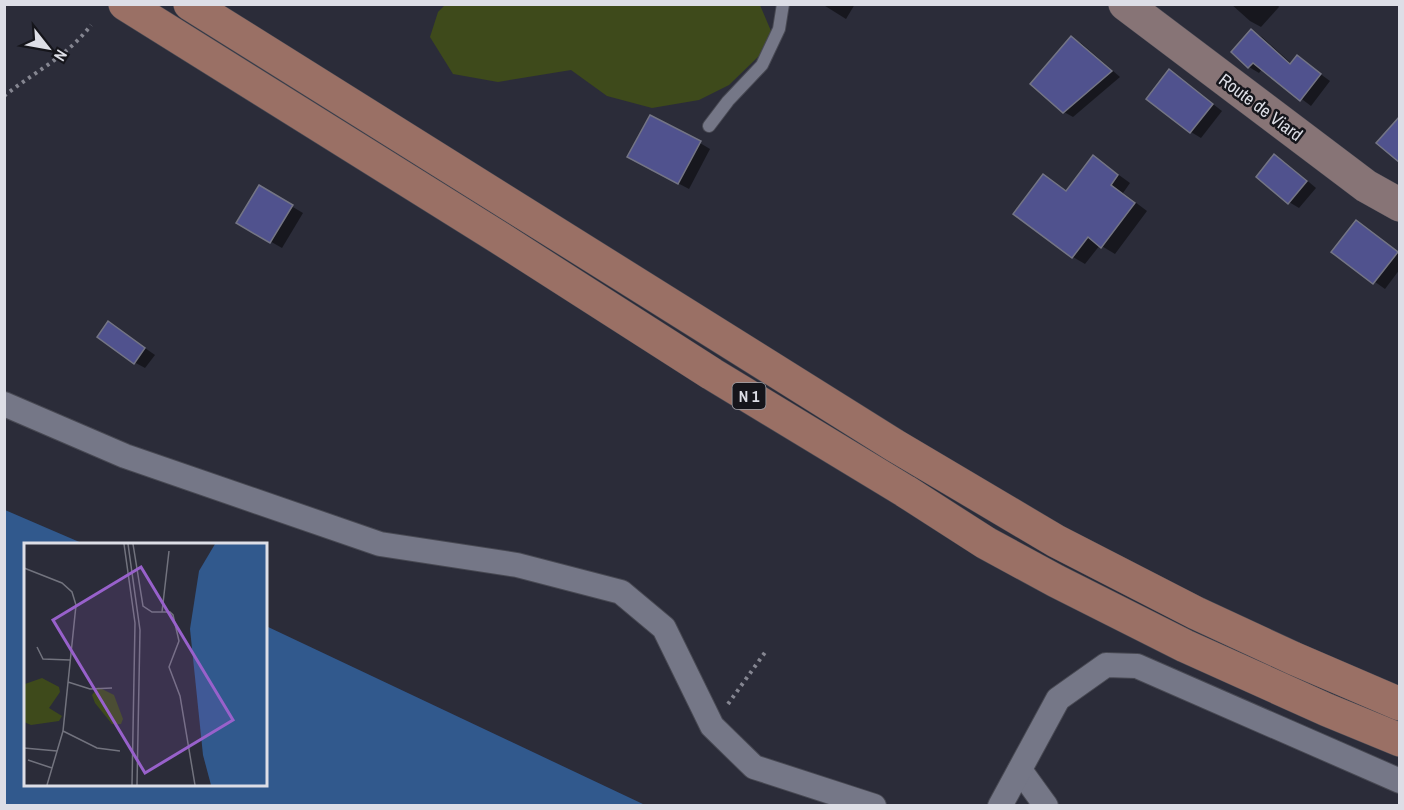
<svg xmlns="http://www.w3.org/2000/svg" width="1404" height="810" font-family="'Archivo Narrow',sans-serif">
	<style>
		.green { fill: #3e4a1b }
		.water { fill: #31598d }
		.shadow { fill: #0007 }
		.building { fill: #50528e; stroke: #747585; stroke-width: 1.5 }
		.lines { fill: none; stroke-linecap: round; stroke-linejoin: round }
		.lane-casing { stroke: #484953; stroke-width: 14 }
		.street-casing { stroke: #484953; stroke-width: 26 }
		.secondary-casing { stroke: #484953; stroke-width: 34 }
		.primary-casing { stroke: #484953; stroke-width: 34 }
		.path { stroke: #858691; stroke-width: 4; stroke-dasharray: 3 4.5; stroke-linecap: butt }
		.lane { stroke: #757787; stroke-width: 12 }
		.street { stroke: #757787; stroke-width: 24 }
		.secondary { stroke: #877476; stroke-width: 33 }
		.primary { stroke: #9a7065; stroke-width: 33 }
		.labels { text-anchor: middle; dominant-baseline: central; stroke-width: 5; stroke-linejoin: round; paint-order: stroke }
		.shield { fill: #15151b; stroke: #a1a2a9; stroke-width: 1.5 }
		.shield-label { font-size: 16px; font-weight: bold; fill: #dddee6 }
		.street-label { font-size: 18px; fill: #dddee6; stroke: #15151b }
		.inset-road { fill: none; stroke: #72737e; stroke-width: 1.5 }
		.view { fill: #9861cb; fill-opacity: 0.15; stroke: #9861cb; stroke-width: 3 }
		.inset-edge { fill: none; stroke: #dddee6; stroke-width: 3 }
	</style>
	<rect width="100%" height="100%" fill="#2b2c39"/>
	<path class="green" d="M446,4L760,5L771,31L759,56L729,85L699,100L652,108L607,96L571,70L498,82L453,74L430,37L438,12Z"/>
	<path class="water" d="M5,510L84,544H26V784H266V626L645,805H5Z"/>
	<g class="shadow">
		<path d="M822,4H855L846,19Z"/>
		<path d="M1231,4H1277L1279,7L1261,27L1250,21Z"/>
		<path d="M1252,31L1262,37L1292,64L1297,57L1330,81L1311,106L1262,69L1259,73L1249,67Z"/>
		<path d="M1071,38L1081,43L1120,77L1073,117L1064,112Z"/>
		<path d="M1170,71L1222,111L1201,138L1191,132Z"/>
		<path d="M700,143L710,149L689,189L640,163Z"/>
		<path d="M1275,156L1285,162L1316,188L1299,208L1289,202Z"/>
		<path d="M1094,157L1130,183L1123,193L1147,211L1115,254L1100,245L1085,264L1073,257L1044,176L1067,192Z"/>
		<path d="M259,187L303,213L282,248L238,223Z"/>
		<path d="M1356,222L1400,253V269L1385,289L1333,252Z"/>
		<path d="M109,323L155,355L145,368L134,362Z"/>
	</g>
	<g class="building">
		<path d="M1251,29L1290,64L1297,55L1321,74L1300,101L1253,63L1248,68L1231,52Z"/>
		<path d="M1071,36L1112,71L1063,113L1030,84Z"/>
		<path d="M1169,69L1213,104L1190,133L1146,99Z"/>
		<path d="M650,115L701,141L678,184L627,157Z"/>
		<path d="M1400,116V163L1376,143Z"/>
		<path d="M1274,154L1307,181L1288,204L1256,177Z"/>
		<path d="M1093,155L1118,175L1111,185L1135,203L1101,248L1088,237L1072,258L1013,214L1043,174L1066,191Z"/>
		<path d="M259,185L293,205L270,243L236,223Z"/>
		<path d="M1356,220L1398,252L1373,284L1331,252Z"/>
		<path d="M108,321L145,348L134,364L97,337Z"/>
	</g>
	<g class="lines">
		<defs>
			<path id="lane" d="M709,126L728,101L762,65L779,29L783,4"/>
			<g id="street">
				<path d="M4,404L125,456L380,544L517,565L621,592L664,628L712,726L754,767L874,806"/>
				<path d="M1020,770L1046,806"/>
				<path d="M1000,806L1058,699L1106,665L1137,666L1400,781"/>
			</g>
			<path id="secondary" d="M1125,4L1366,186L1400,205"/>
			<g id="primary">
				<path d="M125,4L498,237L712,374L905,491L986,543L1056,581L1185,646L1327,710L1400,740"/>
				<path d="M190,4L894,445L1056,541L1196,613L1293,658L1400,704"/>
			</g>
		</defs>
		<use href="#lane" class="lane-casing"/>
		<use href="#street" class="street-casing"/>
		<use href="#secondary" class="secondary-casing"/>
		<use href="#primary" class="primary-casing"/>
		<g class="path">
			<path d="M4,96C34,72 68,56 91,25"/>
			<path d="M728,704L766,651"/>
		</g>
		<use href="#lane" class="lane"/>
		<use href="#street" class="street"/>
		<use href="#secondary" class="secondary"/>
		<use href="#primary" class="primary"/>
	</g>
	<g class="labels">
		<rect class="shield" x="732.5" y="383" width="33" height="26" rx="4.5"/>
		<g class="shield-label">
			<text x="749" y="396">N 1</text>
		</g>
		<g class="street-label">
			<text transform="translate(1261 107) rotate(37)">Route de Viard</text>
		</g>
	</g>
	<g transform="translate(24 543)">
		<rect width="243" height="243" fill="#2b2c39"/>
		<path d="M18,135L35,144L36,149L25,165L38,173L35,178L7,182L0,179L1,141ZM74,144L90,152L99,176L97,181H88L71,160L68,152Z" fill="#3e4a1b"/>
		<path d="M191,1H243V242H187L179,212L166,86L175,28Z" fill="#31598d"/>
		<path class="inset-road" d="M100,1L111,80L108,242M104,1L116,87L113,242M109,1L119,63L128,69H146L149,72L155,98L145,124L156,153L171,242M0,25L38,40L48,49L52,62L39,188L23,242M138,69L145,8M13,104L19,116L46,117M44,139L66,146L88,145M39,188L73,205L96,208M0,205L33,208M4,217L28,225"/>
		<path class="view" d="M117,24L209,177L121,230L29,77Z"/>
		<rect width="243" height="243" class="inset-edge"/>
	</g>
	<rect width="1404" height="810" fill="none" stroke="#dddee6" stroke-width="12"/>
	<g transform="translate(48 48) rotate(121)" stroke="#15151b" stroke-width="4.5" paint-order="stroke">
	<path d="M0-4.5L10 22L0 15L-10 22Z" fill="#dddee6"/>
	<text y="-9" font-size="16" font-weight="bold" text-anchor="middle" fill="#dddee6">N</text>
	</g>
</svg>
